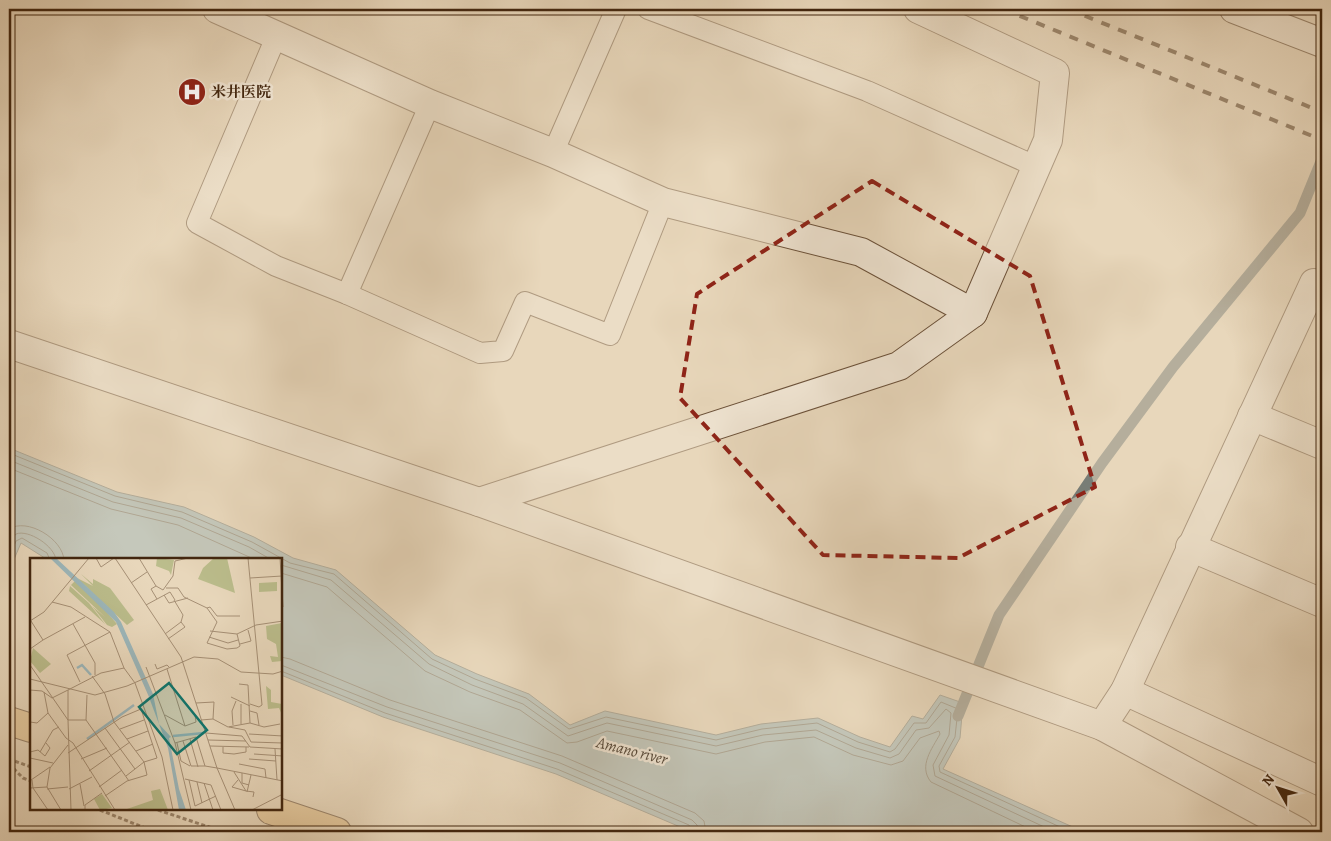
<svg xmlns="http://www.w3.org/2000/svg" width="1331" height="841" font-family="Alegreya,'Noto Serif JP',serif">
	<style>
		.water { fill: #9cb7bb; stroke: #787d76 }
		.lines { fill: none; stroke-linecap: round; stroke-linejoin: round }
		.shore { stroke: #6f6e65; stroke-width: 1 }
		.stream { stroke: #787d76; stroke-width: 11 }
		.lane-casing { stroke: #6c523a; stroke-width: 22 }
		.street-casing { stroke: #6c523a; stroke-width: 30 }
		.secondary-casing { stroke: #42260f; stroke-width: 30 }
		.primary-casing { stroke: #42260f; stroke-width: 30 }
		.path { stroke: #42260f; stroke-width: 3; stroke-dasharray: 4 2.5; stroke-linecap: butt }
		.lane { stroke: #f0e5d3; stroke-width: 20 }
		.street { stroke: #f0e5d3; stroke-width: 28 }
		.secondary { stroke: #f0e5d3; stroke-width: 28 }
		.primary { stroke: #e4bc7e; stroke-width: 28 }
		.rail { stroke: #42260f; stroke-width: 4; stroke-dasharray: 9 9; stroke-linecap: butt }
		.marked { fill: none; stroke: #8f2418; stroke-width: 4; stroke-dasharray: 10 6; stroke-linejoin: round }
		.labels { text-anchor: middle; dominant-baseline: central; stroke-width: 5; stroke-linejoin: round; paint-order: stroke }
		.poi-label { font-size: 15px; font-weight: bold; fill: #42260f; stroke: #f0e5d3; text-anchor: start }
		.water-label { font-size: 16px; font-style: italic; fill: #584a3a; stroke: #f0e5d3 }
		.inset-river { fill: none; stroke: #9cb7bb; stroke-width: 2.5 }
		.inset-road { fill: none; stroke: #a69076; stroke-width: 1 }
		.view { fill: #0f766e; fill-opacity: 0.15; stroke: #0f766e; stroke-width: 2.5 }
		.inset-edge { fill: none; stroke: #42260f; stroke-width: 2.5 }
	</style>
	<rect width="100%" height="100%" fill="#e8d7bb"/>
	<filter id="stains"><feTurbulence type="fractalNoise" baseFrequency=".004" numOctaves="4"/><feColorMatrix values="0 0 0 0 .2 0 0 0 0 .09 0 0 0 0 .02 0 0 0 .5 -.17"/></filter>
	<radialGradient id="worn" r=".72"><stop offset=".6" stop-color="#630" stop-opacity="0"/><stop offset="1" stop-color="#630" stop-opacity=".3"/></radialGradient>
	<path class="water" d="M9,448L117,492L184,507L254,537L293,558L336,570L435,655L477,674L529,694L570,725L605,711L716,735L761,724L818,718L860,737L890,747L912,716L923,719L940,695L963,703L960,738L943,769L1084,832H692L556,774L383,717L281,675V560H48L21,543L9,571Z"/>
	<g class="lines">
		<g class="shore">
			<path d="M9,453L115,496L182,512L252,542L290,563L334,574L432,659L475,679L526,698L569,729L606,717L716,740L762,729L817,723L858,742L890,752L895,749L914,723H926L941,702L958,709L955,737L939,766L940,772L1071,832"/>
			<path d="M9,460L113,502L181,518L249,547L272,560"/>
			<path d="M9,468L111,509L178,525L256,560"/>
			<path d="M9,529C27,517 63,539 64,560"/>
			<path d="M9,543L16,534C28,529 55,546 56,560"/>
			<path d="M9,558L16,541L22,538L47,553L50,560"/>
			<path d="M281,565L331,580L429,664L472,685L523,704L568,736L607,723L716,746L763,735L816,730L856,748L890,758L899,754L916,730L929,728L946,709L951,713L949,735L933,765L935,776L1055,832"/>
			<path d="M281,573L327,587L425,671L470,692L520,710L567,743L577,742L607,731L716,754L765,742L814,737L853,755L891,765L903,761L920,738L939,731L940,734C932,749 918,766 931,782L1036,832"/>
			<path d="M281,657L290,659L390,700L562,756L695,813L704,821L706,832"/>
			<path d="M281,665L387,707L560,763L692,820L697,825L699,832"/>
			<path d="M281,671L385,713L557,769L689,825L692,832"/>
		</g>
		<path class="stream" d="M958,716L999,615L1102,463L1173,367L1300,213L1322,159"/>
		<defs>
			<g id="lane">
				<path d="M648,9L867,91L1035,166"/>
				<path d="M276,37L197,223L276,266L347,294L480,353L503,351L525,302L610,335L663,202"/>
				<path d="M553,153L616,9"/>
				<path d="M347,294L430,104"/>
			</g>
			<g id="street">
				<path d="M217,9L430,104L553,153L663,202L861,252L973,313"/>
				<path d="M9,344L479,502L1102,726L1299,832"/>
				<path d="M1252,416L1322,445"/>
				<path d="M479,502L899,366L973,313L1048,140L1055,73L918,9"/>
				<path d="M1190,547L1322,603"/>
				<path d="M1125,691L1322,782"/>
				<path d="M1102,726L1125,691L1314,283L1322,286"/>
			</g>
			<path id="secondary" d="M1234,9L1322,43"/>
			<g id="primary">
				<path d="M9,721L31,728"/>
				<path d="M271,810L337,832"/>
			</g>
		</defs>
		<use href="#lane" class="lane-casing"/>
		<use href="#street" class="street-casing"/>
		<use href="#secondary" class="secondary-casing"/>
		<use href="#primary" class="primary-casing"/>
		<g class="path">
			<path d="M9,759L31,767"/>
			<path d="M9,764L23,778L31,781"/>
			<path d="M100,810L155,832"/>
			<path d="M158,810L224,832"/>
		</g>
		<use href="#lane" class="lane"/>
		<use href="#street" class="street"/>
		<use href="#secondary" class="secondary"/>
		<use href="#primary" class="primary"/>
		<g class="rail">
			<path d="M1003,9L1322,140"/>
			<path d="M1068,9L1322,112"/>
		</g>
	</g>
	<path d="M0 0H1331V841H0ZM872,181L1030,276L1095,487L958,558L823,555L680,398L697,294Z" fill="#e8d7bb" fill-opacity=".55" fill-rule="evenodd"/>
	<path class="marked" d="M872,181L1030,276L1095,487L958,558L823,555L680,398L697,294Z"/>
	<defs>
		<symbol id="hospital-disc" viewBox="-11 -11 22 22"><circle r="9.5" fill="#8f2418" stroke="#f0e5d3"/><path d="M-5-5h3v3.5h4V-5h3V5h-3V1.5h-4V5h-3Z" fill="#fff"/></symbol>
	</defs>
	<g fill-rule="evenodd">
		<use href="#hospital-disc" x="176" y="76" width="32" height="32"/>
	</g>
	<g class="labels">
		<g class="poi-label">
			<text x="211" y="92">米井医院</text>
		</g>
		<g class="water-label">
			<text transform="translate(632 751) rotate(14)">Amano river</text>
		</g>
	</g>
	<g transform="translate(30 558)">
		<rect width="252" height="252" fill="#e8d7bb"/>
		<path d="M127,0L144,2L141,17L139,13L126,8ZM184,0H197L205,35L168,21L173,10ZM51,16L63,26V21L80,30L104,62L97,67L47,20L63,28ZM45,23L68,44L87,66L82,69L77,67L62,48L75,59L41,27ZM247,24V33L229,34V25ZM40,28L59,45L75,66L39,33ZM252,65V103L242,104L240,98L248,99L246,86L237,81L236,68ZM3,90L21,106L10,115L0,103ZM236,128L241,132V144L252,146V157L249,150L238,151ZM130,231L138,252H94L123,242L121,233ZM72,236L82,250L70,252L64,241Z" fill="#bbbd8c"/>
		<path d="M20,0H26L84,54L91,64L123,136L129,166L141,179L139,180L149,231L156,252H149L138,190L120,142H115L119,139L86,64Z" fill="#9cb7bb"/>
		<path class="inset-river" d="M47,110L52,107L61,117M143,178L174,175M57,181L104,147"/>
		<path class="inset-road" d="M66,0L71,9L84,0M85,0L151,99L187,210L253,223M109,0L126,28L133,32L143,18L145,3L158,0M218,0L232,147L229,149L220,146M250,0L253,49M220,20L252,18M101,25L117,14M126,28L121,31L127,41M136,30H148L154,39L177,50L187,64L177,85L197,91L207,90L210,88L207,76M134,37L139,45L158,40M22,44L41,49L80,74L94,110L105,125M116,47L140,34L145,42M177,50L180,49L187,58H210M0,63L14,54L59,0M43,66L65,105V117M180,73L207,76L226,67L253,63M135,76L151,64L153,57L144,42M179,79L198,85L208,82M138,81L155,69L151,64M13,82L55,59M210,86L221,83L218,72M0,91L13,82L1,63M125,106L127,111L137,107L139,109M0,107L38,162L41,252M116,109L145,185L161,252M137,111L155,168M62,118L75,136L84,164L114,204L117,217L97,223L75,238M0,121L65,137L97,128L164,99L188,101L211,114L243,116L253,113M50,124L37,97L80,74M105,125L132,199L143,252M209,126L218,127L220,165M0,132L12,133L22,140L38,132M14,134L18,155L36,180L43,185L85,252M57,137L56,162L99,223M201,139L220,148M166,145L184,144L183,161M220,153L227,155L229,167M135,157L155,168L166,164L165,157M56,162H38V132L71,115L94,110M171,162L183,161L198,169L220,165L234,169L250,166M0,164L7,165L18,155M211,166V146M203,167L202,153L206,143M199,169L215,172L221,184L253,185M75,170L105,211M90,171L114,162M176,175L212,178L220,189L253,191M219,176L253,178M97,181L118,173M160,181L168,209M178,182L216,183M145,185L166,179L175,208H161L153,183M147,185L151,203L160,208M180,188L219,189M193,189V195L204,196L216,194V189M245,191L247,222M106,193L123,186M0,194L8,192L15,198L20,190L16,185M10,194L23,172L29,169M38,195L92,159L111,151L127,200L114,204L96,218M224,196L253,198M0,200L23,205M51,201L77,190M219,201L246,203M209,206L235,211L236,220M175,208L187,210L205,252M59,213L100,184M204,214L216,233L224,234L223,239M212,215V225L219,227M155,221L181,227L191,252M1,222L20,209M2,222L3,230L18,252M159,222L165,248M208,222L202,229L216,233M167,224L172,245M174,225L183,252M50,226L54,248M17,229L31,252M69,229L92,212M0,230L17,229L20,210L38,187M17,231L38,229M39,231L62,219M217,234L221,217M165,248L186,238M55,252V247L72,235M222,252L253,236"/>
		<path class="view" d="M139,125L177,172L147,196L109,149Z"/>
		<rect width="252" height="252" class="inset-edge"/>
	</g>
	<rect width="1331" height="841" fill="none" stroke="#e8d7bb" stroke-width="30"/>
	<rect x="10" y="10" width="1311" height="821" fill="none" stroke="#42260f" stroke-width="2.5"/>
	<rect x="15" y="15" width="1301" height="811" fill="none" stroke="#42260f"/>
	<g transform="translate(1278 788) rotate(309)" stroke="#f0e5d3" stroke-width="4" paint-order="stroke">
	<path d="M0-4L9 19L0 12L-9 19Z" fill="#42260f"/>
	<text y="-8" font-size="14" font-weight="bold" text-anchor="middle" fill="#42260f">N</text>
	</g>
	<rect width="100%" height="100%" filter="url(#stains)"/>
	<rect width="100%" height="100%" fill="url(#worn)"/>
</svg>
